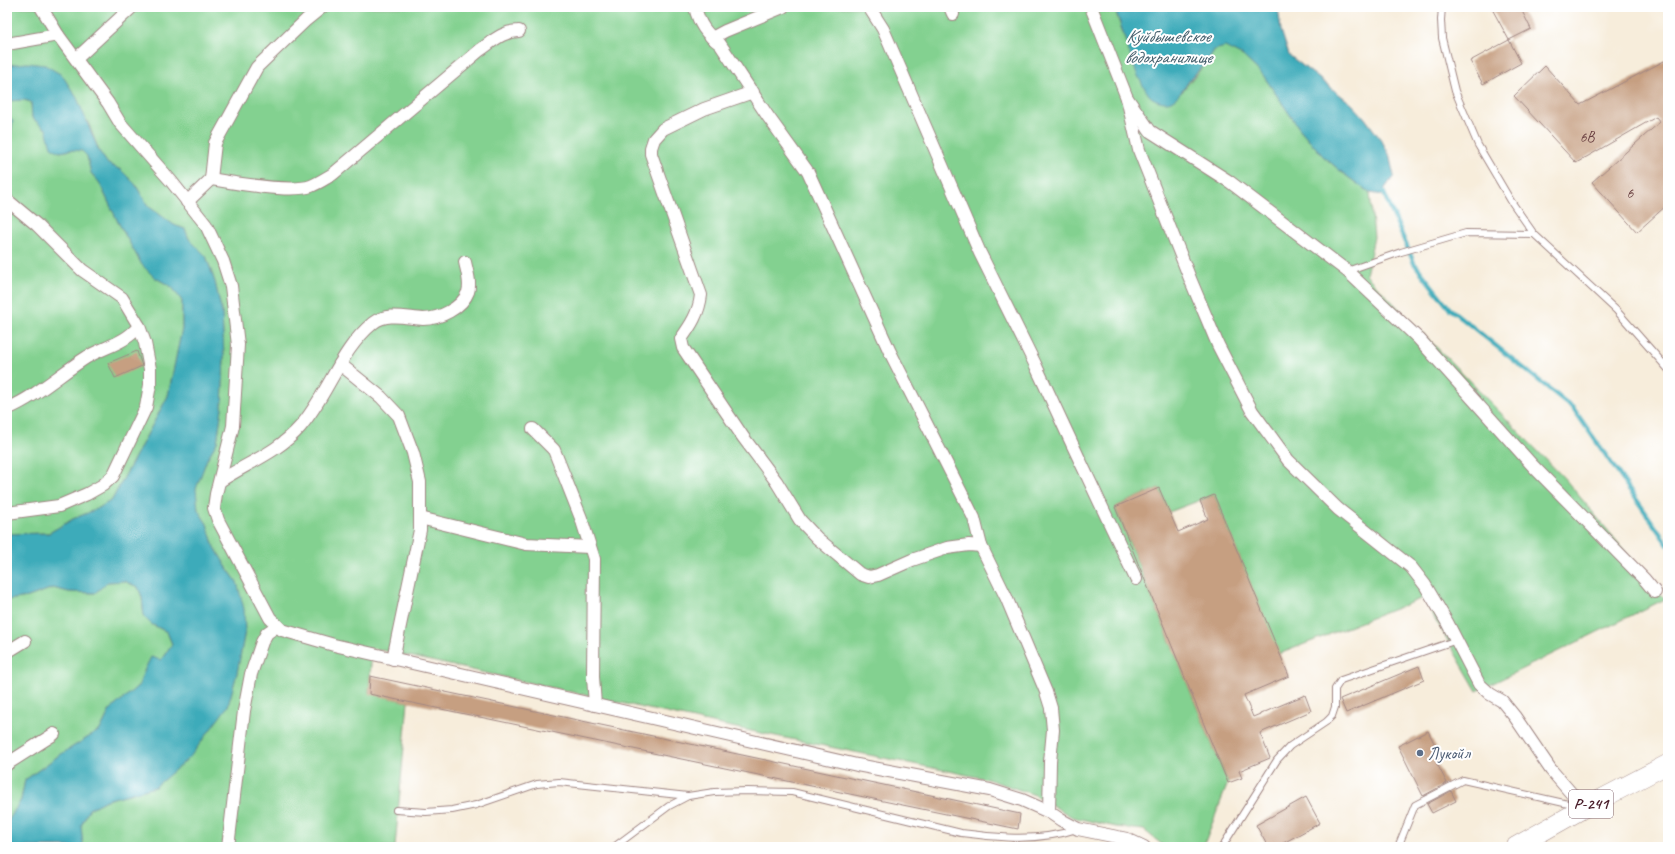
<svg xmlns="http://www.w3.org/2000/svg" width="1675" height="854" font-family="Caveat,sans-serif">
	<style>
		.green { fill: #83d190; stroke: #66785e }
		.water { fill: #3cabba; stroke: #436572 }
		.lines { fill: none; stroke-linecap: round; stroke-linejoin: round }
		.stream { stroke: #3cabba; stroke-width: 4.5 }
		.building { fill: #c69f81 }
		.service-casing { stroke: #a08683; stroke-width: 8 }
		.minor-casing { stroke: #a08683; stroke-width: 14 }
		.trunk-casing { stroke: #a08683; stroke-width: 20 }
		.service { stroke: #fff; stroke-width: 6 }
		.minor { stroke: #fff; stroke-width: 12 }
		.trunk { stroke: #fff; stroke-width: 19 }
		.service-dot { fill: #5c6f8a; stroke: #fff; stroke-width: 1.5 }
		.labels { text-anchor: middle; dominant-baseline: central; stroke-width: 4; stroke-linejoin: round; paint-order: stroke }
		.number-label { font-size: 15px; fill: #693f40 }
		.shield { fill: #fff; stroke: #80626b; stroke-width: 1 }
		.shield-label { font-size: 16px; font-weight: bold; fill: #4a1f2b }
		.service-label { font-size: 17px; fill: #4e5e75; stroke: #fff; text-anchor: start }
		.water-label { font-size: 18px; font-style: italic; fill: #445e6b; stroke: #fff }
	</style>
	<rect width="100%" height="100%" fill="#fff"/>
	<filter id="ink" filterUnits="userSpaceOnUse"><feTurbulence type="fractalNoise" baseFrequency=".025" numOctaves="2"/><feDisplacementMap in="SourceGraphic" scale="8" xChannelSelector="R" yChannelSelector="G"/><feConvolveMatrix kernelMatrix="1 2 1 2 8 2 1 2 1" color-interpolation-filters="sRGB"/></filter>
	<filter id="wash" filterUnits="userSpaceOnUse"><feTurbulence type="fractalNoise" baseFrequency=".012" numOctaves="4" result="noise"/><feDisplacementMap in="SourceGraphic" scale="16" xChannelSelector="R" yChannelSelector="G"/><feGaussianBlur stdDeviation="0.9" result="paint"/><feColorMatrix in="noise" values="0 0 0 0 0 0 0 0 0 0 0 0 0 0 0 0 0 1.4 0 .05"/><feComposite in="paint" operator="in"/></filter>
	<g filter="url(#wash)">
		<rect width="100%" height="100%" fill="#f7eddb"/>
		<g class="green">
			<path d="M7,7H1114L1135,68L1150,96L1182,92C1192,77 1206,66 1214,50L1225,46L1243,56L1263,75L1299,128L1323,156L1344,174L1370,193L1374,237L1366,275L1565,479L1665,599L1477,691L1423,598L1279,654L1214,495L1169,512L1159,488L1115,507L1228,783L1203,847H1165L1144,830L1116,827L1072,817L1035,795L987,779L712,723L372,648L369,693L408,702L395,847H83L81,826L89,809L106,800L155,787L228,706L237,673L245,631L237,582L227,568L213,544L207,524L198,510L195,489L207,459L217,442L222,408L224,357L222,313L215,282L206,256L189,239L185,229L174,225L148,206L135,184L121,170L108,164L99,151L88,122L7,65Z"/>
			<path d="M24,100L31,102L32,118L46,129L60,152L71,150H82L87,156L91,173L99,182L118,222L142,265L154,277L172,287L182,301V329L168,396L112,500L97,509L73,519L49,533L7,534V138L11,134L7,113V101Z"/>
			<path d="M124,581L138,587L142,597L144,617L151,624L167,632L172,644L161,660L144,671L139,685L110,710L100,730L58,756L25,780L21,800L7,823V600L28,597L53,588L69,592L95,593L107,582Z"/>
		</g>
		<g class="water">
			<path d="M1114,7H1278L1281,30L1289,55L1352,104L1364,117L1382,141L1389,154L1394,176L1383,191V195L1370,193L1344,174L1323,156L1299,128L1263,75L1243,56L1225,47L1214,50C1208,62 1198,70 1189,81C1184,88 1179,97 1171,101C1165,104 1153,100 1149,95C1130,69 1126,35 1114,7Z"/>
			<path d="M27,63L45,65L62,75L77,98L99,151L108,164L121,170L135,184L148,206L174,225L185,229L189,239L206,256L215,282L222,313L224,357L222,408L217,442L207,459L196,489L198,510L207,524L213,544L227,568L237,582L244,609L245,631L237,673L228,706L190,757L155,787L106,800L89,809L81,826L83,847H7V823L21,800L25,780L58,756L100,730L110,710L139,685L144,671L151,657L161,660L172,644L167,632L151,624L144,617L142,597L138,587L124,581L108,582L95,593L69,592L53,588L28,597L7,600V534L49,533L73,519L97,509L112,500L168,396L182,329V301L172,287L154,277L142,265L118,222L99,182L91,173L87,156L82,151L71,150L60,152L51,147L46,129L32,118L31,102L24,100L7,101V65Z"/>
			<path d="M7,113L13,121L11,134L7,138Z"/>
		</g>
		<g class="lines">
			<path class="stream" d="M1380,187L1383,191L1414,263L1449,308L1573,408L1668,545"/>
		</g>
		<g id="blocks">
			<g class="building">
				<path d="M1491,7H1520L1531,29L1509,40Z"/>
				<path d="M1509,40L1521,63L1483,84L1470,61Z"/>
				<path d="M1668,59V204L1637,232L1592,182L1660,122L1656,117L1576,163L1514,96L1545,66L1580,105Z"/>
				<path d="M137,351L142,366L115,378L108,363Z"/>
				<path d="M1159,488L1178,532L1208,519L1200,501L1214,495L1289,676L1244,695L1253,717L1305,695L1311,711L1260,733L1270,758L1239,771L1242,778L1228,783L1115,507Z"/>
				<path d="M1419,666L1424,680L1346,713L1340,699Z"/>
				<path d="M370,676L1020,814L1018,829L369,694Z"/>
				<path d="M1428,731L1442,759L1436,762L1447,783L1423,796L1398,746Z"/>
				<path d="M1451,791L1456,801L1432,813L1427,804Z"/>
				<path d="M1306,797L1320,823L1276,847H1268L1256,825Z"/>
			</g>
		</g>
	</g>
	<g filter="url(#ink)">
		<use href="#blocks" fill-opacity="0" stroke="#a08683" stroke-width="1"/>
		<g class="lines">
			<defs>
				<g id="service">
					<path d="M1442,7L1441,20L1442,38L1455,91L1478,145L1511,201L1534,234L1616,310L1668,369"/>
					<path d="M1347,271L1401,252L1466,233L1534,234"/>
					<path d="M396,810L426,812L452,810L476,805L537,784L559,782L688,796"/>
					<path d="M614,847L669,806L688,796L714,792L747,791L792,792L961,833C1001,838 1038,842 1077,829"/>
					<path d="M1222,847L1277,760L1290,746L1326,722L1332,716L1335,707V689L1341,680L1457,640"/>
					<path d="M1398,847L1415,805L1463,780L1577,806"/>
				</g>
				<g id="minor">
					<path d="M41,7L58,35L108,103L120,123L171,181L206,225L223,261L231,286L238,345L233,426L216,494L214,508L218,520L270,618L282,630L334,645L857,765L990,790L1022,800L1049,812L1061,820L1078,829L1127,839L1144,847"/>
					<path d="M695,7C699,24 706,34 720,44L767,115L808,172L890,352L974,518L981,546L1006,597L1046,692L1051,708L1053,730L1050,762L1049,812"/>
					<path d="M869,7L883,29L980,253L1035,364L1074,448L1136,579"/>
					<path d="M950,7L953,14"/>
					<path d="M1091,7L1127,98L1150,131L1230,182L1347,271L1419,339L1533,466L1645,580L1655,592"/>
					<path d="M712,38L725,31L783,7"/>
					<path d="M7,44L58,35"/>
					<path d="M76,59L132,7"/>
					<path d="M753,92L704,109L663,129L654,139L651,148V154L701,295C699,313 691,325 681,339L683,348L743,437L776,481L800,520L817,538L860,574L869,577L878,575L912,560L947,548L969,545L981,546"/>
					<path d="M1127,98L1139,150L1191,281L1218,345L1252,411L1288,460L1338,509L1411,567L1425,585L1447,622L1479,684L1490,694L1502,701L1515,717L1551,770L1584,808"/>
					<path d="M211,179C234,183 291,193 311,186C319,183 326,178 333,174L480,50C493,41 503,31 519,31"/>
					<path d="M7,200L37,225L82,270L122,298L139,326L145,343L150,369V385L146,407L113,476L103,485L87,494L59,506L7,513"/>
					<path d="M187,202L211,179L215,143L257,67L306,20L322,7"/>
					<path d="M340,364L381,397L399,416L413,453L420,482V530L393,659"/>
					<path d="M7,409C37,396 60,374 87,357C104,347 126,343 139,326"/>
					<path d="M533,429L554,450L581,518L594,559L593,677L595,705"/>
					<path d="M220,481C247,463 277,453 300,427C328,395 340,350 373,323C387,312 406,318 423,319C439,319 462,308 468,292C471,283 467,272 465,262"/>
					<path d="M420,518L526,544L590,547"/>
					<path d="M7,652L25,641"/>
					<path d="M7,764L54,734"/>
					<path d="M228,847L244,711L251,674L262,642L267,633L277,626"/>
				</g>
				<path id="trunk" d="M1515,847L1584,808L1668,764"/>
			</defs>
			<use href="#service" class="service-casing"/>
			<use href="#minor" class="minor-casing"/>
			<use href="#trunk" class="trunk-casing"/>
			<use href="#service" class="service"/>
			<use href="#minor" class="minor"/>
			<use href="#trunk" class="trunk"/>
		</g>
	</g>
	<circle class="service-dot" cx="1420" cy="753" r="4"/>
	<g class="labels">
		<g class="number-label">
			<text x="1587" y="137">6В</text>
			<text x="1630" y="193">6</text>
		</g>
		<rect class="shield" x="1569" y="790" width="44" height="28" rx="3"/>
		<g class="shield-label">
			<text x="1591" y="804">Р-241</text>
		</g>
		<g class="service-label">
			<text x="1428" y="753">Лукойл</text>
		</g>
		<g class="water-label">
			<text x="1168" y="36">Куйбышевское<tspan x="1168" dy="21">водохранилище</tspan></text>
		</g>
	</g>
	<rect width="1675" height="854" fill="none" stroke="#fff" stroke-width="24"/>
</svg>
